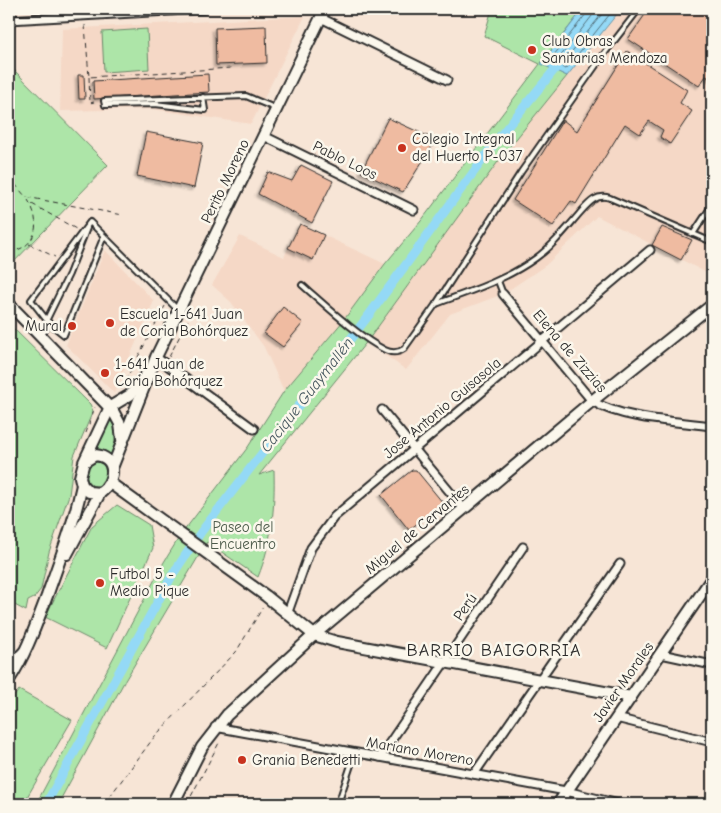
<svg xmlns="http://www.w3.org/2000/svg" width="721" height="813" font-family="'Comic Neue',sans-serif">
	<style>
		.built { fill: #f5d8c6 }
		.green { fill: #ade5a8; stroke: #6c886a }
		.water { fill: #94d9f6; stroke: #6a93a5 }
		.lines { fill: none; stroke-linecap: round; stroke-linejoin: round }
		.shore { stroke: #55717c; stroke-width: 1 }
		.canal { stroke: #94d9f6; stroke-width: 9 }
		.building { fill: #efbba1; stroke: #2b2b2b; filter: url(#shadow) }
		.lane-casing { stroke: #2b2b2b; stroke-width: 8 }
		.street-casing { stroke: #2b2b2b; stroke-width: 11 }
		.secondary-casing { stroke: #2b2b2b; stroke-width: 14 }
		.path { stroke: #2b2b2b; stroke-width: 1; stroke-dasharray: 5 4; stroke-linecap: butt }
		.lane { stroke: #fbf7ec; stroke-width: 4 }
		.street { stroke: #fbf7ec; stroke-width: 7 }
		.secondary { stroke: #fbf7ec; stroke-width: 10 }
		.poi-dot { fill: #c8321e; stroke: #fbf7ec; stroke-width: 2 }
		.labels { text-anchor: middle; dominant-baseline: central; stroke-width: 5; stroke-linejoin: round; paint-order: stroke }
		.poi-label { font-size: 15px; fill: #2b2b2b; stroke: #fbf7ec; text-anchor: start }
		.street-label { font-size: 15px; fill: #2b2b2b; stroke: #fbf7ec }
		.park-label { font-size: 15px; fill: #4c5a4a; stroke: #fbf7ec }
		.water-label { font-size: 16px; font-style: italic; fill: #45565e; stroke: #fbf7ec }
		.quarter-label { font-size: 18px; letter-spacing: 1px; fill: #2b2b2b; stroke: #fbf7ec }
	</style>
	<defs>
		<filter id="shadow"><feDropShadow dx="-2.5" dy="2.5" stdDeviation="1" flood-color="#0004"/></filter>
	</defs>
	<rect width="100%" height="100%" fill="#f7e5d6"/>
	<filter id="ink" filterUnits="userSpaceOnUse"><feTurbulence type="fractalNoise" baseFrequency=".02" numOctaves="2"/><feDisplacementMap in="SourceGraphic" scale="10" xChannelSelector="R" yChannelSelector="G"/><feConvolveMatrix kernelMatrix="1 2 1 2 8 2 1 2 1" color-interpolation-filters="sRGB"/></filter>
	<g filter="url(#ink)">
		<g class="built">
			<path d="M621,9H712V262L705,272L597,216L546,265L503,294L450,314L406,370L341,324L284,391L264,347L231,302L212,285L240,236L284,257L300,224L385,264L347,316L500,159Z"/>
			<path d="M305,16L251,124L152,109L60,111L62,29Z"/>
			<path d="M105,250L154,301L114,393L66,345Z"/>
		</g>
		<g class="green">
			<path d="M492,9H583L541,63L567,76L500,159L369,339L259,475L274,470C275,507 272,543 258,577L207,542L123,684L58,804H36L164,562L180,536L248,447L284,391L343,321L385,264L421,221L540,64L484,36Z"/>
			<path d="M147,29L149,69L104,72L102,32Z"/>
			<path d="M9,65L108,165L9,267Z"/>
			<path d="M9,324L90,404L93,411L74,456L69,495L49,552L41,589L34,598L28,601L26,611L9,602Z"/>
			<path d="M112,415L116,427L113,458L101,450H93Z"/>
			<circle cx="96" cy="474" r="12"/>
			<path d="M117,505L149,525L153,548L107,648L45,617L92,526Z"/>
			<path d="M19,690L72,720L23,804H9V703Z"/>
		</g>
		<path class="water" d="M583,9H621L567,76L541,64Z"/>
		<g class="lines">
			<g class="shore">
				<path d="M587,9L586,14L550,60L551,63L566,69L614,9"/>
				<path d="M593,9L592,16L560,57L561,61L565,60L606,9"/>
			</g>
			<path class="canal" d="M46,804L173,574L201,532L369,315L500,136L560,63"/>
		</g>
		<g class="building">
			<path d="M649,9H712V80L706,76L699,86L628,39Z"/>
			<path d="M266,26L267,63L216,65L215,28Z"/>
			<path d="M627,51L687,90L680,103L692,111L670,144L660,137L663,130L649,121L640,134L625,124L576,204L571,201L553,226L513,200L563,120L577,131Z"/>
			<path d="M208,74L209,92L94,99L93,81Z"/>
			<path d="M78,75H84L85,99H79Z"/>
			<path d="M388,118L436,140L403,192L361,172Z"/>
			<path d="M146,132L203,143L194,188L137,176Z"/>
			<path d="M301,165L333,181L312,223L258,194L268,172L292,181Z"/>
			<path d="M300,224L324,235L313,260L288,248Z"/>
			<path d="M662,227L692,240L681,260L652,245Z"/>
			<path d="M283,307L303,323L283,347L264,333Z"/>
			<path d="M412,470H416L443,503L409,530L381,495Z"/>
		</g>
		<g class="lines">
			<defs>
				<g id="lane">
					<path d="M203,97L205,110L155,104L105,105L104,101L246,96L277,109"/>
					<path d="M693,234L712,205"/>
					<path d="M498,281L503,294"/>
					<path d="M302,285C325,305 359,337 385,350C391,353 398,353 404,349L436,304L521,172L604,54L639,9"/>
					<path d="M436,304C471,291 506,280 536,258C553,246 566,229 579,214C588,204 596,193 610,198L712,242"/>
					<path d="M47,319L69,274L87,228"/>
					<path d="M49,323L64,335L104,236"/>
					<path d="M41,337L49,323L31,300L90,222L177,309"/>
					<path d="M338,804L355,753"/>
				</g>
				<g id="street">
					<path d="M321,18L447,80"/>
					<path d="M9,20L204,9"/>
					<path d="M264,136L414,210"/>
					<path d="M503,294L592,401C623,420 677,421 712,426"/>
					<path d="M156,357L254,429"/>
					<path d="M382,410L464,509"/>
					<path d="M288,612L311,548L334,517L650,250"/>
					<path d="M661,654L712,665"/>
					<path d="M9,665L23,651"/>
					<path d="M616,718L712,742"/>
					<path d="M215,727L566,791L619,804"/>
					<path d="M380,757L523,547"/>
					<path d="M474,774L620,564"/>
				</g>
				<g id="secondary">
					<path d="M9,304L113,411L120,424L122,439"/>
					<path d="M84,462L95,455C118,457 116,482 100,493L89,492L82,485L80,477L84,462L110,407L130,395L146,375"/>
					<path d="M112,468L156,357L325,9"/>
					<path d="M110,483L266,596L314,635L337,642L631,697"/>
					<path d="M67,554L100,493"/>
					<path d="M9,680C26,654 36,625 47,596C60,559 74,523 82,485"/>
					<path d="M173,804L202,747L227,715L314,635L592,401L712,305"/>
					<path d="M558,804L712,578"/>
				</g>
			</defs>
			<use href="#lane" class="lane-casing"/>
			<use href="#street" class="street-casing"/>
			<use href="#secondary" class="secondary-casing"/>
			<g class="path">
				<path d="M85,25L89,77L231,68"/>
				<path d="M89,77L90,103L94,102"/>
				<path d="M9,177L25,196"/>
				<path d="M32,204L76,229"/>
				<path d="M29,244L55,257"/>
				<path d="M9,252C39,248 42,219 26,197L123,215"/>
				<path d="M9,290L15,297"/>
				<path d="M169,357L190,316L188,315"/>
				<path d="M157,382L162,372"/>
				<path d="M121,389L165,306"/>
				<path d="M86,433L95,407"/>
				<path d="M104,804L155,736L236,652L263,607"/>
				<path d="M187,804L220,741"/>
			</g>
			<use href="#lane" class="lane"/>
			<use href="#street" class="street"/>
			<use href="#secondary" class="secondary"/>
		</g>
	</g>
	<g class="poi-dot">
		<circle cx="532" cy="50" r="5"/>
		<circle cx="402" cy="148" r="5"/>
		<circle cx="110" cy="323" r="5"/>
		<circle cx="72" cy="326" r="5"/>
		<circle cx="105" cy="373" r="5"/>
		<circle cx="100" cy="583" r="5"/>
		<circle cx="242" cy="760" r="5"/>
	</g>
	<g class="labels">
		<g class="poi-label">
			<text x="542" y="41">Club Obras<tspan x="542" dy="17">Sanitarias Mendoza</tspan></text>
			<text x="412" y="139">Colegio Integral<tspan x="412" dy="17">del Huerto P-037</tspan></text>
			<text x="120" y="314">Escuela 1-641 Juan<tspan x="120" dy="17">de Coria Bohórquez</tspan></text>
			<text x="62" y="326" text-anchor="end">Mural</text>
			<text x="115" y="364">1-641 Juan de<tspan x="115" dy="17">Coria Bohórquez</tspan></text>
			<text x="110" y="574">Futbol 5 -<tspan x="110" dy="17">Medio Pique</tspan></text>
			<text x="252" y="760">Grania Benedetti</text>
		</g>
		<g class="street-label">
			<text transform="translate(345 160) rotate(26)">Pablo Loos</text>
			<text transform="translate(225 181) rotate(-64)">Perito Moreno</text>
			<text transform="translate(570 351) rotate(49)">Elena de Zizzias</text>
			<text transform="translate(442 408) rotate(-40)">Jose Antonio Guisasola</text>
			<text transform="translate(417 529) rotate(-40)">Miguel de Cervantes</text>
			<text transform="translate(465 607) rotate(-56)">Perú</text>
			<text transform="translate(623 682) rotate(-55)">Javier Morales</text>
			<text transform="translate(420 751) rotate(10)">Mariano Moreno</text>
		</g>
		<g class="park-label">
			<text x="243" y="527">Paseo del<tspan x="243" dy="17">Encuentro</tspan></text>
		</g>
		<g class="water-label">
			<text transform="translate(307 395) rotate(-52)">Cacique Guaymallén</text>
		</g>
		<g class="quarter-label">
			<text x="494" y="650">BARRIO BAIGORRIA</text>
		</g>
	</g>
	<rect width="721" height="813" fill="none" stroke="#fbf7ec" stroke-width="30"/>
	<rect x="15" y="15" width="691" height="783" fill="none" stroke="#2b2b2b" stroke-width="2" filter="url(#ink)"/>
</svg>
